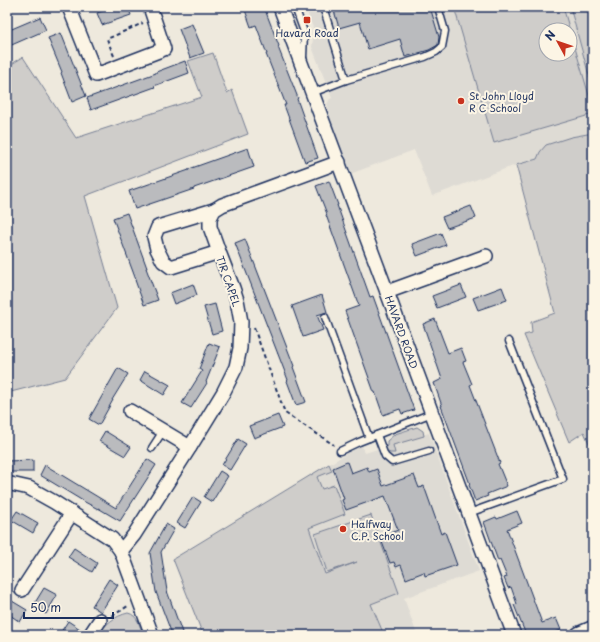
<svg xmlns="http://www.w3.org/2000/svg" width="600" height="642" font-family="'Playpen Sans',sans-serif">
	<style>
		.built { fill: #dedbd4; fill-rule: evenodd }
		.green { fill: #cfcdca; stroke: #757e94; fill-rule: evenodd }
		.building { fill: #babbbe; stroke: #1b2f5e }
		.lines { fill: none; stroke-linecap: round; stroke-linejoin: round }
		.service-casing { stroke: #1b2f5e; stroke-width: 9 }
		.minor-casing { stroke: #1b2f5e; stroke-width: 16 }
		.tertiary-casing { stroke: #1b2f5e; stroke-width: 19 }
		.path { stroke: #1b2f5e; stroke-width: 2; stroke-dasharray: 4 3; stroke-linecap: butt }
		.service { stroke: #fcf5e5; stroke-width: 6 }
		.minor { stroke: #fcf5e5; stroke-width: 13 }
		.tertiary { stroke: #fcf5e5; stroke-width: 16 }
		.poi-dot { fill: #c8321e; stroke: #fcf5e5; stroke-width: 1.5 }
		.labels { text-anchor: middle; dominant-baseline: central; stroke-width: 4; stroke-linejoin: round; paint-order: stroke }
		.poi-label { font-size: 10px; fill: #1b2f5e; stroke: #fcf5e5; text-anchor: start }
		.street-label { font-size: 10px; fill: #1b2f5e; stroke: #fcf5e5 }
	</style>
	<rect width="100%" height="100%" fill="#eee9dd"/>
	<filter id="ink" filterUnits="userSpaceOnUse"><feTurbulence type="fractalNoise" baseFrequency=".025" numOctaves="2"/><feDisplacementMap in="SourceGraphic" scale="8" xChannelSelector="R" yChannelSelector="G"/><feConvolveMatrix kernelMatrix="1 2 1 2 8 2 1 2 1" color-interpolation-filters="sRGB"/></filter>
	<g filter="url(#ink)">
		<g class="built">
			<path d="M305,7H570L593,90V133L571,137L540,152L537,159L516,165L432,196L414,150L350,174L327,112H329L327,104L330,99L332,98L312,47L314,30ZM546,30H570V54H546Z"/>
			<path d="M429,433L479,571L404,598L417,635H203L173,559L274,499L349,452L362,446L365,453Z"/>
		</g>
		<g class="green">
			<path d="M454,7H563L593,109V114L494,143ZM546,30H570V54H546Z"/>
			<path d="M570,7H593V90Z"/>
			<path d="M213,53L227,93L232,90L248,134L85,196L117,308L65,378L7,393V67L23,57L76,138L202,97L188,61Z"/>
			<path d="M593,133V452L584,432L569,442L524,335L532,333L531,322L555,313L516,165L537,159L540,152L546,145L571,137Z"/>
			<path d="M417,427L423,431L424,436L393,445L395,453H390L387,451L385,447L387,446V441L395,434Z"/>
			<path d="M329,464L332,471L317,477L322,489L334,485L345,514L309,528L325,574L357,562L327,572L315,534L371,515L399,593L371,604L384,635H203L173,559Z"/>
			<path d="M128,613C138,615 140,627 143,635H98C105,624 115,616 128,613Z"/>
		</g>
		<g class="building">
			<path d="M114,7H128L131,15L102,25L97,13Z"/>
			<path d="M244,7H264L279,46L278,47L298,98L297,99L318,158L305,162L284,105H286L266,54H267L256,25L251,27Z"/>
			<path d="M333,7H430L439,37L438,45L429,50L405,57L400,39L368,49L360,22L339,28Z"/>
			<path d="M40,17L46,30L7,47V31Z"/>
			<path d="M192,24L204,53L190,58L179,29Z"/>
			<path d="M61,33L86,96L72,102L61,73L62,72L48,38Z"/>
			<path d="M185,61L189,73L154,86L155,87L91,110L87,98L156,73V72Z"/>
			<path d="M248,148L254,167L194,188V189L135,209L129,191L189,170V169Z"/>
			<path d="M329,181L338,205H337L370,297L373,296L414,410L402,414L400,409L383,415L375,392H374L345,311L359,306L326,215L327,214L316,186Z"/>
			<path d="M471,206L476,218L447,228L442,217Z"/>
			<path d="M127,213L147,268H146L158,300L144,305L135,280H136L113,218Z"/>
			<path d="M441,233L446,245L417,256L412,244Z"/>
			<path d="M245,239L294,366L293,367L306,402L296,405L287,381L288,380L235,243Z"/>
			<path d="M193,284L197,295L174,304L170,293Z"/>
			<path d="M461,285L466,297L437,308L432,296Z"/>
			<path d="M502,287L507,300L478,310L473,298Z"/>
			<path d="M322,295L327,312L317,315L323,330L303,337L292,306Z"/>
			<path d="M215,304L222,331L212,334L204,307Z"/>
			<path d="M435,319L448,353L461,348L466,361L463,362L472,384L470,385L500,463L498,464L507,486L487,494L488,496L475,501L469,485L470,484L441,406H442L434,383L442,379L423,324Z"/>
			<path d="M209,343L220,347L206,382L207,383L191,408L182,403L202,371L199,369Z"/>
			<path d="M118,368L128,374L112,400H113L99,425L89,419Z"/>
			<path d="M145,371L170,385L164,395L140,380Z"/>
			<path d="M278,415L283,427L254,438L249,426Z"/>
			<path d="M105,431L131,447L125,456L99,441Z"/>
			<path d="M238,439L246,444L230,470L222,465Z"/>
			<path d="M147,459L156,465L120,521L98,508V509L83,501L40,475L45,465L116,508Z"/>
			<path d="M33,460V472H7V461Z"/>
			<path d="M347,462L351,473L367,467L369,472L377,469L383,486L414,475L419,488L424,486L441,534L445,532L457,565L425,576L424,572L406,579L401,565L396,567L394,562L390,563L380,537L398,530L385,496L346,510L342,500L344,499L333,468Z"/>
			<path d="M220,471L228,476L212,502L204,497Z"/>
			<path d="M193,497L201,502L185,528L177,523Z"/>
			<path d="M17,511L38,523L33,533L11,520Z"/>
			<path d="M517,511L522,523L507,529L542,623L556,618L561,630L548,635H526L514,605L517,604L511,587L508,588L504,578L507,577L500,560L498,561L484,522L496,517L497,519Z"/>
			<path d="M166,524L174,529L161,552L167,591L183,635H173L170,629L156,592L150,553Z"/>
			<path d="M74,548L97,563L92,572L68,557Z"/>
			<path d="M109,579L118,585L101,612L92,606Z"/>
			<path d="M44,588L57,595L46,614L33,606Z"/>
			<path d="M7,598L27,610L20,622L7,613Z"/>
			<path d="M68,621L80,629L76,635H59Z"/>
		</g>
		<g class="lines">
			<defs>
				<g id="service">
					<path d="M295,7L304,32L303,58"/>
					<path d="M323,7L346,80"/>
					<path d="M312,93L346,80L425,57L436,52L442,47L445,31L438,7"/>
					<path d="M325,317L369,438"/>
					<path d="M377,435L385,456L392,462L429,451"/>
					<path d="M152,448L163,431"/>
					<path d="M340,451L359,442L432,413"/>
					<path d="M469,513L563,479L509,341"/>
				</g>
				<g id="minor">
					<path d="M69,7L96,75L164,49L150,7"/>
					<path d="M280,7L387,292L514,635"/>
					<path d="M214,210L158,227L154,237L157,249L163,261L171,267L219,252"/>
					<path d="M387,292L486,256"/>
					<path d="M130,411L190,447"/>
					<path d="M7,485L11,484L29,488L54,502L112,539L121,551"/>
					<path d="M22,590L72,513"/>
					<path d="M90,635L100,620"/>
					<path d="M152,635L121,551L134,535L190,447L223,393L236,367L240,348L241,322L237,300L233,288L219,252L210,227V218L214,210L222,205L339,162"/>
				</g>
				<path id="tertiary" d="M579,635L593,629"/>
			</defs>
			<use href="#service" class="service-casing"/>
			<use href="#minor" class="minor-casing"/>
			<use href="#tertiary" class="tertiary-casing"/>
			<g class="path">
				<path d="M114,56L107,39L143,23"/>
				<path d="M254,328L285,413L334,445"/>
				<path d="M112,616L128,606"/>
			</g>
			<use href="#service" class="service"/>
			<use href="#minor" class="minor"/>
			<use href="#tertiary" class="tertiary"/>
		</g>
	</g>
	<g class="poi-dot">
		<rect x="303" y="16" width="8" height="8" rx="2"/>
		<circle cx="461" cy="101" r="4"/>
		<circle cx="343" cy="529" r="4"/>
	</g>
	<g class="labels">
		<g class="poi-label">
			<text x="307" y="32" text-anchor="middle">Havard Road</text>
			<text x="469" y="95">St John Lloyd<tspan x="469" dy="12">R C School</tspan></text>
			<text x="351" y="523">Halfway<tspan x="351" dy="12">C.P. School</tspan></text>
		</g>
		<g class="street-label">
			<text transform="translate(229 281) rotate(71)">TIR CAPEL</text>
			<text transform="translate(402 332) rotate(70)">HAVARD ROAD</text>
		</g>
	</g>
	<rect width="600" height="642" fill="none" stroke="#fcf5e5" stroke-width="24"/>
	<rect x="12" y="12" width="576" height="618" fill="none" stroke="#1b2f5e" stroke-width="1.5" filter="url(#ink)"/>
	<g transform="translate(558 42) rotate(310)"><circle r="19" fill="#fcf5e5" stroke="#a2a6af"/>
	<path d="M0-3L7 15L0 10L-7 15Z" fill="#c8321e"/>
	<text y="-6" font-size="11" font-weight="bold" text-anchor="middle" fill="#1b2f5e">N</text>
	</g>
	<path d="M24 612v6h89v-6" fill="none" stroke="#1b2f5e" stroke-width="2"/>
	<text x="30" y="612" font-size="12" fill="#1b2f5e" stroke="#fcf5e5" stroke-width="3" paint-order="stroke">50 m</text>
</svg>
